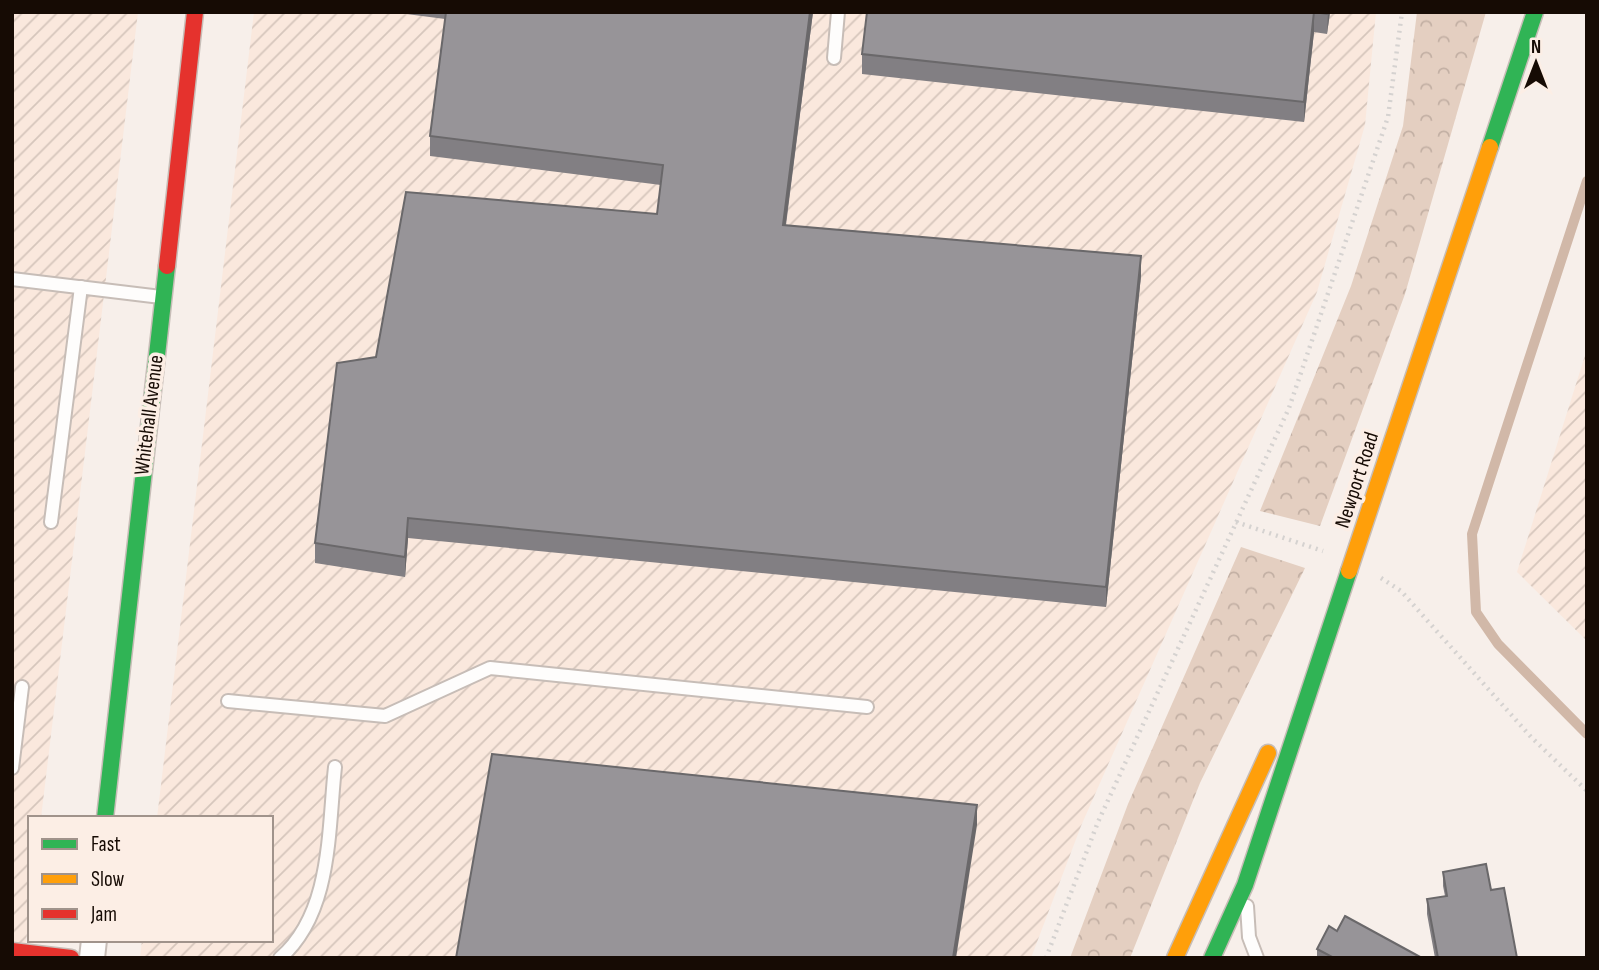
<svg xmlns="http://www.w3.org/2000/svg" width="1599" height="970" font-family="'Sofia Sans Condensed',sans-serif">
	<style>
		.industrial { fill: url(#industrial-furrows) }
		.forest { fill: url(#forest-crowns) }
		.lines { fill: none; stroke-linecap: round; stroke-linejoin: round }
		.stream { stroke: #d1b8a8; stroke-width: 10 }
		.lane-casing { stroke: #c7bdb7; stroke-width: 16 }
		.street-casing { stroke: #c7bdb7; stroke-width: 28 }
		.fast-casing { stroke: #c7bdb7; stroke-width: 19 }
		.slow-casing { stroke: #c7bdb7; stroke-width: 19 }
		.jam-casing { stroke: #c7bdb7; stroke-width: 19 }
		.path { stroke: #d5d2d0; stroke-width: 4.5; stroke-dasharray: 2 5; stroke-linecap: butt }
		.lane { stroke: #fefdfc; stroke-width: 12 }
		.street { stroke: #fefdfc; stroke-width: 24 }
		.fast { stroke: #30b455; stroke-width: 16 }
		.slow { stroke: #ff9f0a; stroke-width: 16 }
		.jam { stroke: #e5322d; stroke-width: 16 }
		.wall { fill: #827f83 }
		.shaded-wall { fill: #6a686a }
		.building { fill: #979498; stroke: #6a686a; stroke-width: 2 }
		.labels { text-anchor: middle; dominant-baseline: central; stroke-width: 7; stroke-linejoin: round; paint-order: stroke }
		.street-label { font-size: 21px; fill: #160b04; stroke: #fceee5 }
	</style>
	<defs>
		<pattern id="industrial-furrows" width="10" height="10" patternUnits="userSpaceOnUse" patternTransform="scale(1.75)"><rect width="10" height="10" fill="#fae8dd"/><path d="M-1 1l2-2M0 10L10 0M9 11l2-2" fill="none" stroke="#d6c6bc"/></pattern>
		<pattern id="forest-crowns" width="20" height="18" patternUnits="userSpaceOnUse" patternTransform="scale(1.75)"><rect width="20" height="18" fill="#e4cfc1"/><path d="M2 6a3 3 0 1 1 6 0M12 15a3 3 0 1 1 6 0" fill="none" stroke="#c3b0a4"/></pattern>
	</defs>
	<rect width="100%" height="100%" fill="#f7efea"/>
	<g class="industrial">
		<path d="M12,12H138L41,818H30V910L24,958H12Z"/>
		<path d="M254,12H1376L1365,125L1317,292L1081,826L1031,958H140L142,940H271V818H157Z"/>
		<path d="M1587,349V641L1517,572Z"/>
	</g>
	<g class="forest">
		<path d="M1417,12H1486L1405,294L1320,526L1260,511L1351,286L1403,126Z"/>
		<path d="M1241,547L1305,568L1200,783L1130,958H1070L1128,804Z"/>
	</g>
	<g class="lines">
		<path class="stream" d="M1587,181L1472,534L1476,612L1498,644L1587,734"/>
		<defs>
			<g id="lane">
				<path d="M834,58L838,12"/>
				<path d="M12,279L161,297"/>
				<path d="M51,522L81,287"/>
				<path d="M228,701L385,716L490,668L867,707"/>
				<path d="M12,768L22,687"/>
				<path d="M1247,906L1249,937L1257,958"/>
				<path d="M280,958C332,913 328,831 335,767"/>
			</g>
			<path id="street" d="M92,958L94,940"/>
			<g id="fast">
				<path d="M1490,147L1535,12"/>
				<path d="M105,818L167,266"/>
				<path d="M1212,958L1245,885L1349,571"/>
			</g>
			<g id="slow">
				<path d="M1349,571L1490,147"/>
				<path d="M1175,958L1268,753"/>
			</g>
			<g id="jam">
				<path d="M167,266L195,12"/>
				<path d="M12,951L71,958"/>
			</g>
		</defs>
		<use href="#lane" class="lane-casing"/>
		<use href="#street" class="street-casing"/>
		<use href="#fast" class="fast-casing"/>
		<use href="#slow" class="slow-casing"/>
		<use href="#jam" class="jam-casing"/>
		<g class="path">
			<path d="M1236,522L1323,551"/>
			<path d="M1381,578L1401,591L1531,737L1587,791"/>
			<path d="M1046,958L1098,822L1289,408L1388,117L1402,12"/>
		</g>
		<use href="#lane" class="lane"/>
		<use href="#street" class="street"/>
		<use href="#fast" class="fast"/>
		<use href="#slow" class="slow"/>
		<use href="#jam" class="jam"/>
	</g>
	<g class="wall">
		<path d="M391,12H813L786,225L1141,276L1106,607L408,538L405,577L315,563V543L376,357L657,214L661,185L430,156V136L445,19Z"/>
		<path d="M867,12H1330L1327,34L1314,32L1304,122L862,74V54Z"/>
		<path d="M1443,872L1491,890L1517,958H1435L1427,914V899L1445,896L1443,886Z"/>
		<path d="M1337,931L1422,958H1317V949Z"/>
	</g>
	<g class="shaded-wall">
		<path d="M810,12H813L783,245V225Z"/>
		<path d="M1314,12V32L1304,122V102Z"/>
		<path d="M1328,12H1330L1327,34Z"/>
		<path d="M1141,256V276L1106,607V587Z"/>
		<path d="M408,518V538L405,577V557Z"/>
		<path d="M977,805V825L956,958H953Z"/>
	</g>
	<g class="building">
		<path d="M446,12H810L783,225L1141,256L1106,587L408,518L405,557L315,543L337,363L376,357L406,192L657,214L663,165L430,136Z"/>
		<path d="M867,12H1328L1327,14L1314,12L1304,102L862,54Z"/>
		<path d="M492,754L977,805L953,958H456Z"/>
		<path d="M1486,864L1491,890L1504,888L1517,958H1438L1427,899L1447,896L1443,872Z"/>
		<path d="M1345,916L1422,958H1334L1317,949L1329,926L1337,931Z"/>
	</g>
	<g class="labels">
		<g class="street-label">
			<text transform="translate(149 415) rotate(-83)">Whitehall Avenue</text>
			<text transform="translate(1357 480) rotate(-72)">Newport Road</text>
		</g>
	</g>
	<rect width="1599" height="970" fill="none" stroke="#160b04" stroke-width="28"/>
	<rect x="28" y="816" width="245" height="126" fill="#fceee5" stroke="#a0938b" stroke-width="2"/>
	<rect x="42" y="839" width="35" height="10" fill="#30b455" stroke="#a0938b" stroke-width="2"/>
	<text x="91" y="851" font-size="21" fill="#160b04">Fast</text>
	<rect x="42" y="874" width="35" height="10" fill="#ff9f0a" stroke="#a0938b" stroke-width="2"/>
	<text x="91" y="886" font-size="21" fill="#160b04">Slow</text>
	<rect x="42" y="909" width="35" height="10" fill="#e5322d" stroke="#a0938b" stroke-width="2"/>
	<text x="91" y="921" font-size="21" fill="#160b04">Jam</text>
	<g transform="translate(1536 63)" stroke="#fceee5" stroke-width="5" paint-order="stroke">
	<path d="M0-5L12 26L0 18L-12 26Z" fill="#160b04"/>
	<text y="-10" font-size="19" font-weight="bold" text-anchor="middle" fill="#160b04">N</text>
	</g>
</svg>
